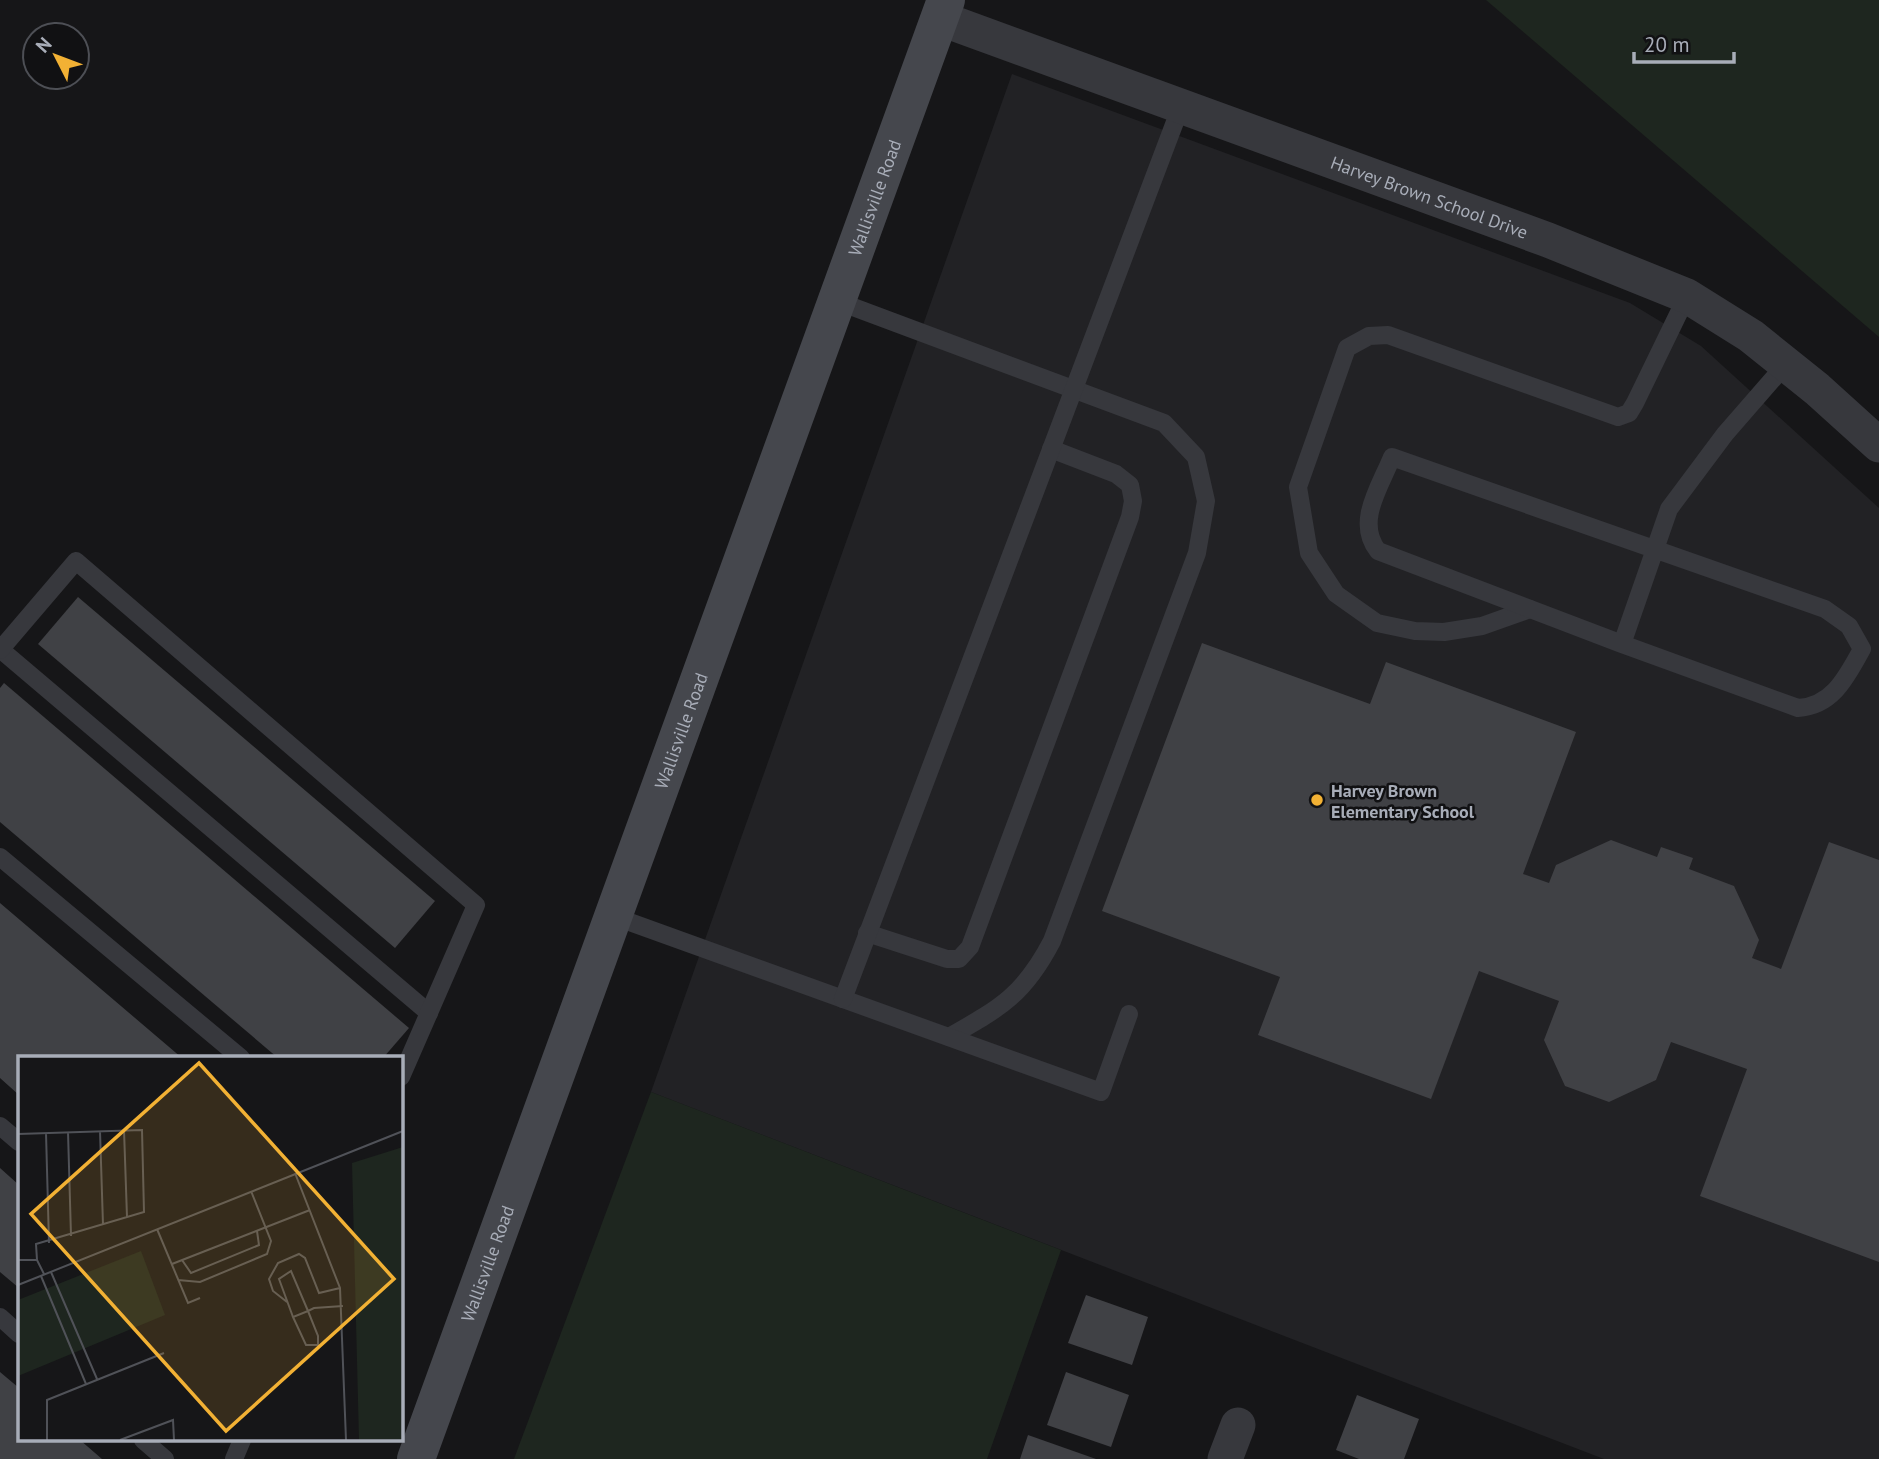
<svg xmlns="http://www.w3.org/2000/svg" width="1879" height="1459" font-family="'PT Sans',sans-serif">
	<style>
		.built { fill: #222225 }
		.green { fill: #1e261f }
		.building { fill: #404145 }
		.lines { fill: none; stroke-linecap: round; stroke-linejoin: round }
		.lane { stroke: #37383d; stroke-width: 18 }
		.street { stroke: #37383d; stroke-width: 35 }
		.secondary { stroke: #45474d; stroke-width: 38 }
		.poi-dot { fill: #f2b134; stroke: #111113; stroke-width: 2.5 }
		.labels { text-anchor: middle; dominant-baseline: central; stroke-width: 5; stroke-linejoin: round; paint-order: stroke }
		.street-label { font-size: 18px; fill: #a8adb8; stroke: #111113 }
		.poi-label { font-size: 18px; font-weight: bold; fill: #a8adb8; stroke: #111113; text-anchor: start }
		.inset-road { fill: none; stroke: #505258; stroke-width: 2 }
		.view { fill: #f2b134; fill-opacity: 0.15; stroke: #f2b134; stroke-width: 3.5 }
		.inset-edge { fill: none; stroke: #a8adb8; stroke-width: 3.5 }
	</style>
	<rect width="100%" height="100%" fill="#161618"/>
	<path class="built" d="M1012,74L1630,303L1701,346L1879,508V1459H1604L651,1092Z"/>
	<g class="green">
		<path d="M1486,0H1879V337Z"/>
		<path d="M651,1092L1061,1250L987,1459H514Z"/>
	</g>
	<g class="building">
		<path d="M78,597L435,901L395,948L38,644Z"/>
		<path d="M1202,643L1370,704L1386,662L1576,732L1523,874L1549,883L1556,865L1611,840L1657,857L1661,847L1693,858L1689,869L1734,886L1759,940L1752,958L1781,969L1829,842L1879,860V1262L1700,1196L1747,1069L1671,1042L1656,1080L1609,1102L1565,1086L1544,1040L1559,1001L1479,971L1431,1099L1258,1035L1280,977L1102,911Z"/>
		<path d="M4,683L409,1028L383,1058H278L0,822V688Z"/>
		<path d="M0,903L182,1058H19V1095L0,1078Z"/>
		<path d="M0,1168L19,1185V1288L0,1272Z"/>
		<path d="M1086,1295L1148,1317L1132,1365L1068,1343Z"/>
		<path d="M0,1372L19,1388V1440H80L102,1459H0Z"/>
		<path d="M1066,1372L1129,1395L1111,1447L1047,1425Z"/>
		<path d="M1357,1395L1419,1419L1404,1459H1359L1336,1450Z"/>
		<path d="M1028,1435L1096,1459H1020Z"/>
	</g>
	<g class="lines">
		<g class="lane">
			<path d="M837,301L1164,423L1196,457L1206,501L1197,553L1052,941C1024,995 1000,1008 949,1037"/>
			<path d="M1530,609L1482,626L1444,632L1415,631L1377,623L1336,594L1309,553L1298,487L1347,348L1369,336L1388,335L1618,417L1629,413L1635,403L1687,296"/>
			<path d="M1622,644L1378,551C1355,522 1380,487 1392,457L1825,609L1849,626L1862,649C1847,676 1833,706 1798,708L1622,644L1669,509L1725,434L1786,364"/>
			<path d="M0,649L429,1013"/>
			<path d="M0,650L76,561L476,905L401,1077"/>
			<path d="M0,857L241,1058"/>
			<path d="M613,916L1101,1092L1129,1014"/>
			<path d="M867,933L947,959H959L970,947L1130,517L1133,501L1130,485L1116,474L1051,449"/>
			<path d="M843,999L1181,106"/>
			<path d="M0,1126L19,1142"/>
			<path d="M0,1317L19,1334"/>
			<path d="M143,1440L165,1459"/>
			<path d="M234,1459L242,1440"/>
		</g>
		<g class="street">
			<path id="s1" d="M939,18L1548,240L1687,296L1751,336L1817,389L1879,445"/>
			<path d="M1225,1459L1238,1425"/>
		</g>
		<path class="secondary" id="s2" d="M416,1459L946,0"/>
	</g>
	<circle class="poi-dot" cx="1317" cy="800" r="7"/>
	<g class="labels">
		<g class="street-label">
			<text stroke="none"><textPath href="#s1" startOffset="522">Harvey Brown School Drive</textPath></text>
			<text stroke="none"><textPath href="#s2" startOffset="1342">Wallisville Road</textPath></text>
			<text stroke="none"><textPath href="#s2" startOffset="775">Wallisville Road</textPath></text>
			<text stroke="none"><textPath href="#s2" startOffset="208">Wallisville Road</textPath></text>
		</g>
		<g class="poi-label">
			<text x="1331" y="790">Harvey Brown<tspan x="1331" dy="21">Elementary School</tspan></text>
		</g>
	</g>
	<g transform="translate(18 1056)">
		<rect width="385" height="385" fill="#161618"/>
		<path d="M385,91V384H341L334,107ZM123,195L147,259L0,320V244Z" fill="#1e261f"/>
		<path class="inset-road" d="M106,74L109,161M82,75L85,169M50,76L53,180M28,77L31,187M0,78L124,74L126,156L18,188L19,204M277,117L322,232L328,384M139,173L170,247L182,242M0,204H19L26,218M164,204L173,217L241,189L239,175M154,208L292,154M33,216L79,323M23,220L68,328M160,224L182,226L249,198L253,185L233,135M0,229L385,75M269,246L255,235L251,223L260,207L281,198L287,202L301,237L322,232M275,261L261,223L273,215L290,255L300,280V289H288L275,261L290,255L296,252L325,250M29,384V344L146,297M102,384L155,364L156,384"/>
		<path class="view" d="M181,7L376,223L208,375L13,158Z"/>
		<rect width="385" height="385" class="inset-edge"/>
	</g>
	<g transform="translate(56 56) rotate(312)"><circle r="33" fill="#111113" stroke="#4d4f55" stroke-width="2"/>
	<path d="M0-5L12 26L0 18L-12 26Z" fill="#f2b134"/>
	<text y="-10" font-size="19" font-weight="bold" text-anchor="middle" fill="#a8adb8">N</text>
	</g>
	<path d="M1634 52v10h100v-10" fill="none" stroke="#a8adb8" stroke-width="3.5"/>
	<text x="1644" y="52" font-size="21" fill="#a8adb8" stroke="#111113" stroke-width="5" paint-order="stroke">20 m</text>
</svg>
